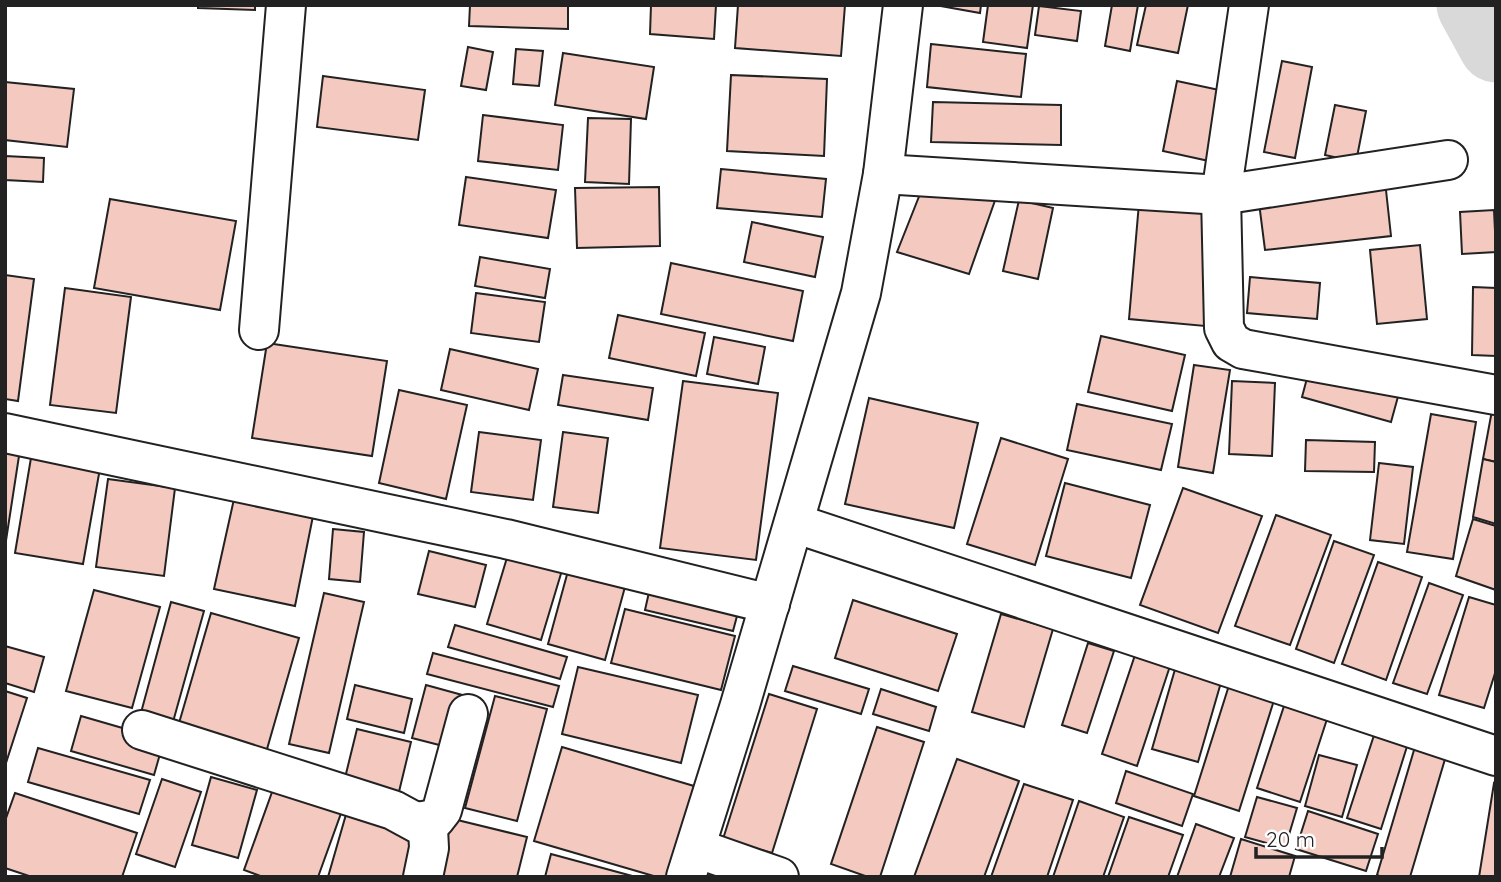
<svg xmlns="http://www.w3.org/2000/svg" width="1501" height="882" font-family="Quicksand,sans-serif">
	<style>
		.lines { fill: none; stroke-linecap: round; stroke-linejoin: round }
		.river { stroke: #d9d9d9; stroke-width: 75 }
		.building { fill: #f3c9c0; stroke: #222; stroke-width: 2 }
		.minor-casing { stroke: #222; stroke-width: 42 }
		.minor { stroke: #fff; stroke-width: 38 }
	</style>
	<rect width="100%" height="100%" fill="#fff"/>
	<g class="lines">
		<path class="river" d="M1474,5L1496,45"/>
	</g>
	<g class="building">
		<path d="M198,5H255V10L198,8Z"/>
		<path d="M470,5H568V29L469,26Z"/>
		<path d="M651,5H716L714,39L650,34Z"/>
		<path d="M738,5H845L841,56L735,48Z"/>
		<path d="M935,5H981L980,13Z"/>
		<path d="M988,5H1033L1027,48L983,42Z"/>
		<path d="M1112,5H1138L1130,51L1105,46Z"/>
		<path d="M1146,5H1188L1178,53L1137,45Z"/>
		<path d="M1039,6L1081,11L1077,41L1035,35Z"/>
		<path d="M931,44L1026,54L1021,97L927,87Z"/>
		<path d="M468,47L493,52L486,90L461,86Z"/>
		<path d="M516,49L543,51L539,86L513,84Z"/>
		<path d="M563,53L654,67L646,119L555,105Z"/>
		<path d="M1282,61L1312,67L1295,158L1264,152Z"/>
		<path d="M731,75L827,79L824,156L727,151Z"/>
		<path d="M323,76L425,90L418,140L317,127Z"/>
		<path d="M1177,81L1224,91L1209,161L1163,151Z"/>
		<path d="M5,82L74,89L67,147L5,140Z"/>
		<path d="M933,102L1061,105V145L931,142Z"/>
		<path d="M1335,105L1366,111L1356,162L1325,155Z"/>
		<path d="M483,115L563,125L558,170L478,161Z"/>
		<path d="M588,118L631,119L629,184L585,182Z"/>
		<path d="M5,156L44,158L43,182L5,180Z"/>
		<path d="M721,169L826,179L822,217L717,208Z"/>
		<path d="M466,177L556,190L548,238L459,225Z"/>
		<path d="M1385,181L1391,236L1265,250L1258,195Z"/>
		<path d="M659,187L660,246L577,248L575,188Z"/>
		<path d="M922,189L998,192L969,274L897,252Z"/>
		<path d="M110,199L236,221L220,310L94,288Z"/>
		<path d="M1019,200L1053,208L1038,279L1003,271Z"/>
		<path d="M1139,203L1215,210L1205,326L1129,319Z"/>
		<path d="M1494,210L1496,252L1462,254L1460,212Z"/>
		<path d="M752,222L823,237L815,277L744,262Z"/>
		<path d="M1420,245L1427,319L1377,324L1370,250Z"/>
		<path d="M480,257L550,269L545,298L475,286Z"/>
		<path d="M671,263L803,291L793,341L661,314Z"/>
		<path d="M5,275L34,279L18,401L5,399Z"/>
		<path d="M1250,277L1320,283L1317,319L1247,313Z"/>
		<path d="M1473,287L1496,288V356L1472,355Z"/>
		<path d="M65,288L131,297L116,413L50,405Z"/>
		<path d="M476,293L545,302L539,342L471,333Z"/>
		<path d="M618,315L705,333L696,376L609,358Z"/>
		<path d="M1101,336L1185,355L1172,411L1088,392Z"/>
		<path d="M714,337L765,347L758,384L707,374Z"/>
		<path d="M267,343L387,361L372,456L252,438Z"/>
		<path d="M450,349L538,369L529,410L441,390Z"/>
		<path d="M1194,365L1230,370L1213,473L1178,467Z"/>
		<path d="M1310,367L1399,393L1391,422L1302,397Z"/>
		<path d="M563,375L653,388L648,420L558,405Z"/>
		<path d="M683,381L778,393L756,560L660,548Z"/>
		<path d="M1232,381L1275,383L1272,456L1229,454Z"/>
		<path d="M399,390L467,405L446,499L379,483Z"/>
		<path d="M869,398L978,423L954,528L845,504Z"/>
		<path d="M1077,404L1172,424L1161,470L1067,450Z"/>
		<path d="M1493,405L1496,406V462L1483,459Z"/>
		<path d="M1431,414L1476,422L1453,559L1407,552Z"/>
		<path d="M479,432L541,440L533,500L471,492Z"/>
		<path d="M563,432L608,438L598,513L553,507Z"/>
		<path d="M1001,438L1068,459L1035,565L967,544Z"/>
		<path d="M5,440L21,443L5,547Z"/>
		<path d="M1306,440L1375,442L1374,472L1305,471Z"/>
		<path d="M33,446L102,457L83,564L15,553Z"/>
		<path d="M1483,459L1496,462V524L1473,517Z"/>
		<path d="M1379,463L1413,467L1404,544L1370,540Z"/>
		<path d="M108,479L175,488L164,576L96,567Z"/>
		<path d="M1065,483L1150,505L1131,578L1046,556Z"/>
		<path d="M1183,488L1262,516L1218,633L1140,605Z"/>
		<path d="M234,499L313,516L295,606L214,589Z"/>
		<path d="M1276,515L1331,535L1290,645L1235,626Z"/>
		<path d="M1473,519L1496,526V590L1456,576Z"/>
		<path d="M333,529L364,532L360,582L329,579Z"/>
		<path d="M1334,541L1374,555L1334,663L1296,649Z"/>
		<path d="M429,551L486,565L475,607L418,594Z"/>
		<path d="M509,551L563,567L541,640L487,624Z"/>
		<path d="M571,560L628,576L605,660L548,644Z"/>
		<path d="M1378,562L1422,577L1386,680L1342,664Z"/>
		<path d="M652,579L741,601L733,631L645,610Z"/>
		<path d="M1429,583L1463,595L1427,694L1393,683Z"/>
		<path d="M94,590L160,607L132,708L66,691Z"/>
		<path d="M324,593L364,602L329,753L289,744Z"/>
		<path d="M1469,597L1496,605V670L1484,708L1439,695Z"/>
		<path d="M853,600L957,634L938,691L835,658Z"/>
		<path d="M171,602L204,611L171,729L139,720Z"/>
		<path d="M625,609L735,636L721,690L611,663Z"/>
		<path d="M211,613L299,638L265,756L177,730Z"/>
		<path d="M1001,614L1053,629L1024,727L972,712Z"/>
		<path d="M455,625L567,657L560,679L448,647Z"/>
		<path d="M1088,643L1114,651L1087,733L1062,725Z"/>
		<path d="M5,646L44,657L34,692L5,683Z"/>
		<path d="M1138,646L1173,657L1137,766L1102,754Z"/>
		<path d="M433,653L559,686L553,707L427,674Z"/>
		<path d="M1178,659L1224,672L1198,762L1152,749Z"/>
		<path d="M793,666L869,689L861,714L785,691Z"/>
		<path d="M578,667L698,695L681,763L562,734Z"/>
		<path d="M1231,679L1276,694L1239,811L1194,796Z"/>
		<path d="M355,685L412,699L404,733L347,719Z"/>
		<path d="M426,685L466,696L451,748L412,738Z"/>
		<path d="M881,689L936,707L929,731L873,714Z"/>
		<path d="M5,691L27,698L5,766Z"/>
		<path d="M769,694L817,709L772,853L723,839Z"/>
		<path d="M495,696L547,709L517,821L465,808Z"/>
		<path d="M1286,700L1329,713L1300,802L1257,788Z"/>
		<path d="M81,716L164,740L154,775L71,751Z"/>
		<path d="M1377,726L1410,737L1381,829L1347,818Z"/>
		<path d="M877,727L924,742L880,877H868L831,864Z"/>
		<path d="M357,729L411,742L397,800L343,786Z"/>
		<path d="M1417,740L1448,749L1410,877H1382L1377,875Z"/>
		<path d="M562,747L694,786L667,877H657L534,841Z"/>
		<path d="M38,748L150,780L139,814L28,782Z"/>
		<path d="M1319,755L1357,765L1342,817L1305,806Z"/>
		<path d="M957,759L1019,781L984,877H914Z"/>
		<path d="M1126,771L1193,794L1182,826L1116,803Z"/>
		<path d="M211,777L257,790L238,858L192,845Z"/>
		<path d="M162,779L201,792L175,867L136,854Z"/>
		<path d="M276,781L344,805L318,877H263L244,870Z"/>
		<path d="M1494,783L1496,784V877H1479Z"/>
		<path d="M1024,784L1073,800L1047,877H991Z"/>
		<path d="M15,793L137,833L122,877H32L5,868V821Z"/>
		<path d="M1257,797L1297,808L1285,848L1245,837Z"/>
		<path d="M1079,801L1124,817L1103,877H1053Z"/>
		<path d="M347,811L419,831L406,877H328Z"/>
		<path d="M1308,811L1378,834L1366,871L1296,849Z"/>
		<path d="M445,817L527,837L517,877H435Z"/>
		<path d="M1129,817L1183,835L1168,877H1108Z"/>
		<path d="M1196,824L1234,838L1219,877H1177Z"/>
		<path d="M1241,839L1295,856L1289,877H1230Z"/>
		<path d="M551,854L636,877H545Z"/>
	</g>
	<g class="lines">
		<defs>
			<g id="minor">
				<path d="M1249,5L1221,195L1224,328L1231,342L1243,349L1496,395"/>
				<path d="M883,174L1221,195L1448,160"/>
				<path d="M259,330L286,5"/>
				<path d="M5,433L506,539L770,604"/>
				<path d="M794,523L1496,756"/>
				<path d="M142,730L393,810L428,829L429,848L423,877"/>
				<path d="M417,822L435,819L442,810L468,714"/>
				<path d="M696,848L779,877"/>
				<path d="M686,877L740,705L861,293L883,174L903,5"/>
			</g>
		</defs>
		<use href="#minor" class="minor-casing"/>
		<use href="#minor" class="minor"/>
	</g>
	<rect width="1501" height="882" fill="none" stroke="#222222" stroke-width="14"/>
	<path d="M1256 847v10h126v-10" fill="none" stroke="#222222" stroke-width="3.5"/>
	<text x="1266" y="847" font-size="21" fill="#222222" stroke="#ffffff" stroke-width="5" paint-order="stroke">20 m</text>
</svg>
